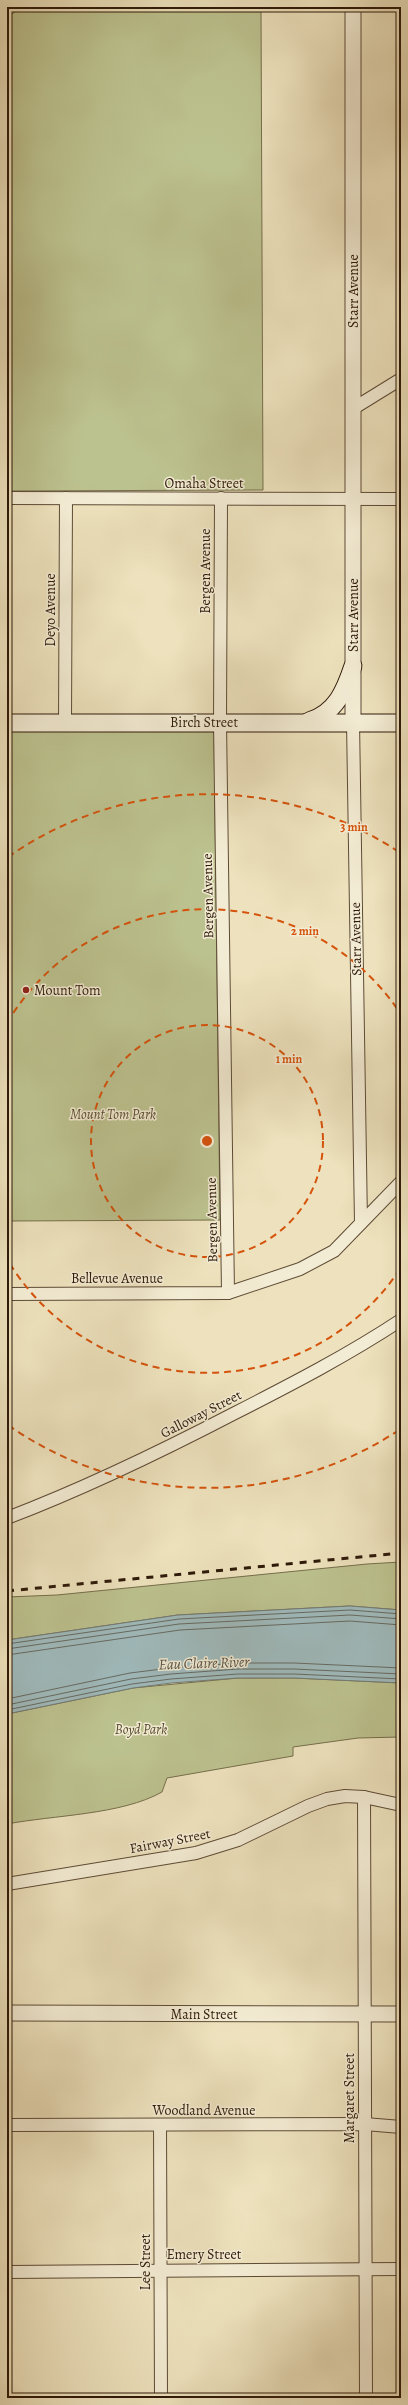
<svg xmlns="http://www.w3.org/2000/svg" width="408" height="2405" font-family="Alegreya,serif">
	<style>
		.green { fill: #bcc28f; stroke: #756e4c }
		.water { fill: #9fbabc; stroke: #727a74 }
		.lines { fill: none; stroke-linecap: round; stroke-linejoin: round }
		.shore { stroke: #666a62; stroke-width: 1 }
		.minor-casing { stroke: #5e4b36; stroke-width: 14 }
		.tertiary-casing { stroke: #5e4b36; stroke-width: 17 }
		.secondary-casing { stroke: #2e1909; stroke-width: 19 }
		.minor { stroke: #f3ecd4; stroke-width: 12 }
		.tertiary { stroke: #f3ecd4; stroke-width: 15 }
		.secondary { stroke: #f3ecd4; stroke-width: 17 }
		.rail { stroke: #2e1909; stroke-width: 3; stroke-dasharray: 7 7; stroke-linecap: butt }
		.ring { fill: none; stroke: #d5530c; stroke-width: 2; stroke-dasharray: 7 5 }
		.poi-dot { fill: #8f2418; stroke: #f3ecd4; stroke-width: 1.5 }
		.labels { text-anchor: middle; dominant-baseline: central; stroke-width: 3; stroke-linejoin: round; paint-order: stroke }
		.street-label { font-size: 14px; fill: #2e1909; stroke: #f3ecd4 }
		.poi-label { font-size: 14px; fill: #2e1909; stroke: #f3ecd4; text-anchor: start }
		.park-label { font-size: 14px; font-style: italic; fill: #594c31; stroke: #f3ecd4 }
		.water-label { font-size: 15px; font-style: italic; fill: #565148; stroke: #f3ecd4 }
		.centre { fill: #d5530c; stroke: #f3ecd4; stroke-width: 2 }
		.ring-label { font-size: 12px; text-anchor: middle; font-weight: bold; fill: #d5530c; stroke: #f3ecd4; stroke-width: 3; stroke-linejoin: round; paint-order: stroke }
	</style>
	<rect width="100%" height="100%" fill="#ede2bd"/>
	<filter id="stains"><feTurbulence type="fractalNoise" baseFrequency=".005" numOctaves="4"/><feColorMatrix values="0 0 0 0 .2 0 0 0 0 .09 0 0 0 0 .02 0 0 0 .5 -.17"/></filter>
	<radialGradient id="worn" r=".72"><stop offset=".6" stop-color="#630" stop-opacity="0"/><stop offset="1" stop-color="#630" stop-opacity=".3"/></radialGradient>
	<g class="green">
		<path d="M23,7H261L263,490L7,491V17Z"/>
		<path d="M7,729L214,731L220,1220L7,1221Z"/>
		<path d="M401,1562V1610L350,1606L178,1615L7,1640V1597L57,1595L367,1564Z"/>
		<path d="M238,1678H294L401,1683V1737L358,1738L293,1747V1756L167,1778L162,1792C121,1815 54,1815 7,1824V1714L133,1688Z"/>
	</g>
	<path class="water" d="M350,1606L401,1610V1683L294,1678H238L171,1683L133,1688L7,1714V1640L178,1615Z"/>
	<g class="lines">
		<g class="shore">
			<path d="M7,1644L179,1619L350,1610L401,1614"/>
			<path d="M7,1649L179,1624L350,1615L401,1619"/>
			<path d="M7,1655L180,1630L350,1621L401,1625"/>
			<path d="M7,1699L130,1673L170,1668L238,1663H294L401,1668"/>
			<path d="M7,1705L131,1679L171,1674L238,1669H294L401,1674"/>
			<path d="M7,1710L132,1684L171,1679L238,1674H294L401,1679"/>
		</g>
		<defs>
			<g id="minor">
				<path d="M354,408L401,379"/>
				<path d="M7,498L401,499"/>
				<path d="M221,498L220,722L228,1293"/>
				<path d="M353,722L361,1223"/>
				<path d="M65,723L66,498"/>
				<path d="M7,1294L228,1293L300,1269L334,1251L401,1182"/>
				<path d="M7,1518C86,1488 160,1452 235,1413C292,1384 348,1355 401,1320"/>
				<path d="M364,1797L366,2398"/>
				<path d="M7,1884L196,1853L238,1840L308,1806L327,1799L345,1796L364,1797L401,1805"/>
				<path d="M7,2125L365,2124L401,2127"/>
				<path d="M160,2125L161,2398"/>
				<path d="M7,2272L401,2269"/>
			</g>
			<g id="tertiary">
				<path d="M353,7V722"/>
				<path d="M7,2013L401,2014"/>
			</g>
			<g id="secondary">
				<path d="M309,721C336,713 345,690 353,666"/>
				<path d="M7,723H401"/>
			</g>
		</defs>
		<use href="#minor" class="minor-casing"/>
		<use href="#tertiary" class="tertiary-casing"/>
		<use href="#secondary" class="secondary-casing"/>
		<use href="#minor" class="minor"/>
		<use href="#tertiary" class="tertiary"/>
		<use href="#secondary" class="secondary"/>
		<path class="rail" d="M7,1591L401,1553"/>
	</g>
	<g class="ring">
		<circle cx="207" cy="1141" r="116"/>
		<path d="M400 1269A232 232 0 0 1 7 1259M7 1023A232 232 0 0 1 400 1013"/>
		<path d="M399 1430A347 347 0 0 1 8 1425M8 857A347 347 0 0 1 399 852"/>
	</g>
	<circle class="poi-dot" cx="26" cy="990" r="4"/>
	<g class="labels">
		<g class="street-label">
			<text transform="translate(353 291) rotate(-90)">Starr Avenue</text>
			<text x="204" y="483">Omaha Street</text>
			<text transform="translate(205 571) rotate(-90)">Bergen Avenue</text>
			<text transform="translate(50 610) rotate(-90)">Deyo Avenue</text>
			<text transform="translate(353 615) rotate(-90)">Starr Avenue</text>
			<text x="204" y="722">Birch Street</text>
			<text transform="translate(208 896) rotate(-91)">Bergen Avenue</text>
			<text transform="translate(356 939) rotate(-91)">Starr Avenue</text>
			<text transform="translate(212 1220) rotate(-91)">Bergen Avenue</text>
			<text x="117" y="1278">Bellevue Avenue</text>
			<text transform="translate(201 1414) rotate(-27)">Galloway Street</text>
			<text transform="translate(170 1841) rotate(-11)">Fairway Street</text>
			<text x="204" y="2014">Main Street</text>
			<text transform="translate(349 2098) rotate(-90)">Margaret Street</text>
			<text x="204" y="2110">Woodland Avenue</text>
			<text x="204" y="2254">Emery Street</text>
			<text transform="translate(145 2262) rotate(-90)">Lee Street</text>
		</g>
		<g class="poi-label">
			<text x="34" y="990">Mount Tom</text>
		</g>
		<g class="park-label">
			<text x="113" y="1114">Mount Tom Park</text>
			<text x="141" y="1729">Boyd Park</text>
		</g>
		<g class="water-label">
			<text transform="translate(204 1663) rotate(-2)">Eau Claire River</text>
		</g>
	</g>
	<circle cx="207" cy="1141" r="6" class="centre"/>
	<g class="ring-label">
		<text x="354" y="831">3 min</text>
		<text x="305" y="935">2 min</text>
		<text x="289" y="1063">1 min</text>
	</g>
	<rect width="408" height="2405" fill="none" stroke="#ede2bd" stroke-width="24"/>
	<rect x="8" y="8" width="392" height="2389" fill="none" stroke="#2e1909" stroke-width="2"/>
	<rect x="12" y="12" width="384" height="2381" fill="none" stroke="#2e1909"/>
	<rect width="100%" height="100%" filter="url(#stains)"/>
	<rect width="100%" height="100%" fill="url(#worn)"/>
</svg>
